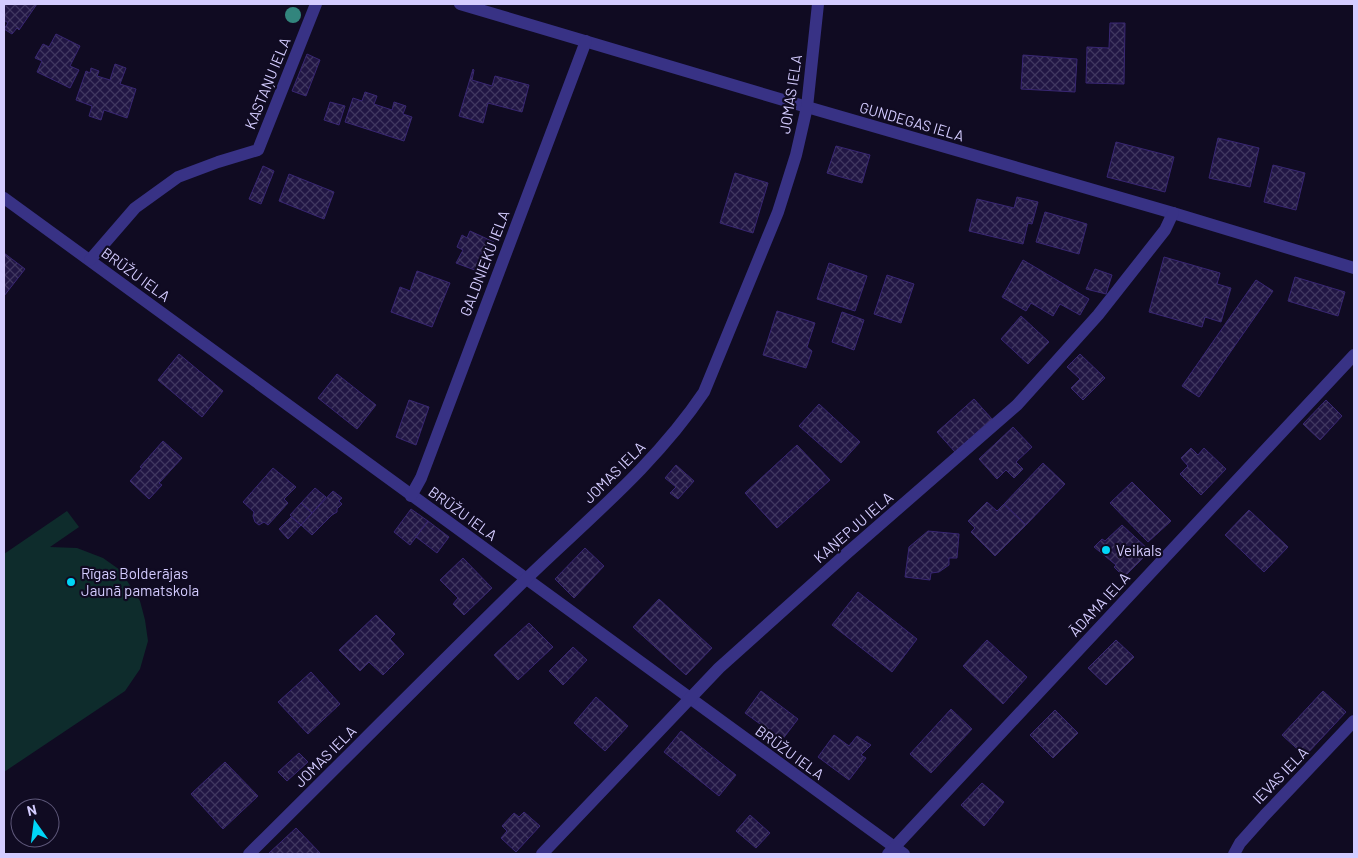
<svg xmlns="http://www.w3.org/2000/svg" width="1358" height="858" font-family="Barlow,sans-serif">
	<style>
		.pitch { fill: #0e2c2c }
		.building { fill: url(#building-cross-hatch); stroke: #382672 }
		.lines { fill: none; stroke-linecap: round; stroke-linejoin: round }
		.minor { stroke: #383285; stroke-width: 12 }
		.tree { fill: #32857d }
		.poi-dot { fill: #00d6f7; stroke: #100b22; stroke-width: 2 }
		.labels { text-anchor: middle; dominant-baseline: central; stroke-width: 4.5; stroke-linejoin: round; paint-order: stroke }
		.street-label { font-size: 15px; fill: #d4ccff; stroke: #100b22 }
		.poi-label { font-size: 15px; fill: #d4ccff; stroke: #100b22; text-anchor: start }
	</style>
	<defs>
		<pattern id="building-cross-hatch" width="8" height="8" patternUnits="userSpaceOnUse" patternTransform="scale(1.25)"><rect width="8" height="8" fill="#211644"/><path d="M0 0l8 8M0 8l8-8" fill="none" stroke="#403760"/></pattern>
	</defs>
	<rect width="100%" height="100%" fill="#100b22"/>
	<path class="pitch" d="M67,511L79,527L50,547L77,548L103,558L120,570L140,601L145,620L148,641L140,669L125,691L4,772V554Z"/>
	<g class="building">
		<path d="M4,4H37L19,30L17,28L12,34L4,29L8,23L4,20Z"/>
		<path d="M1110,23H1125L1124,84L1086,83L1087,47L1109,48Z"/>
		<path d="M56,34L80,46L70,66L79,70L70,88L37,72L42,61L35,58L43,44L49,47Z"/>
		<path d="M307,54L320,60L306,96L292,91Z"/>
		<path d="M1023,55L1077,59L1075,92L1021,89Z"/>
		<path d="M115,64L126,68L120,84L136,89L127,118L104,110L101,120L89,116L92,106L76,100L86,71L90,73L91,68L99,71L97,76L110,80Z"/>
		<path d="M473,69L474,70L472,80L492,86L495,76L529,85L522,112L488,103L483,123L459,116Z"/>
		<path d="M365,92L377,96L374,104L392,110L394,102L406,106L403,114L412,117L404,141L345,122L353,98L362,101Z"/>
		<path d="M330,102L345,106L339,125L324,120Z"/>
		<path d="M1218,138L1259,148L1250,187L1209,178Z"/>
		<path d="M1116,142L1174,157L1165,192L1107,177Z"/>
		<path d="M836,146L870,155L862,183L827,173Z"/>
		<path d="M1273,165L1305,173L1296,210L1264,202Z"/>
		<path d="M263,166L274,171L261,204L249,199Z"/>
		<path d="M735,173L768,183L753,233L720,223Z"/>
		<path d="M289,174L334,192L324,219L279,201Z"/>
		<path d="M1017,197L1038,202L1032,224L1028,223L1023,244L969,231L977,199L1014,208Z"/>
		<path d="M1045,212L1087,224L1079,254L1036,242Z"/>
		<path d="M470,231L494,242L480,272L456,263L463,250L457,247L462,235L467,238Z"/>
		<path d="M4,253L25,269L4,296Z"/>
		<path d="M1164,257L1220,273L1217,284L1231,288L1221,322L1205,317L1202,327L1149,312Z"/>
		<path d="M1023,260L1089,299L1080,315L1060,304L1053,316L1031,303L1026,311L1002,297Z"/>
		<path d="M829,263L867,276L855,311L817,299Z"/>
		<path d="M1095,269L1112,275L1106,294L1086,289Z"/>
		<path d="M417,271L450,283L432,327L391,312L400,287L410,291Z"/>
		<path d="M887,275L914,284L901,323L874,314Z"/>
		<path d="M1295,277L1345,292L1338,316L1288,301Z"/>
		<path d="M1256,280L1273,291L1199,397L1182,386Z"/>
		<path d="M777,311L815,323L807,347L812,351L806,368L763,355Z"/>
		<path d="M842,312L864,320L854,350L832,342Z"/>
		<path d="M1021,316L1049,342L1028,364L1001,339Z"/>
		<path d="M179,354L223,391L202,417L158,380Z"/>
		<path d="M1080,354L1105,378L1083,400L1071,388L1080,379L1067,367Z"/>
		<path d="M337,374L376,405L357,429L318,398Z"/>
		<path d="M974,399L992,419L955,452L937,432Z"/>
		<path d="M409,400L429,407L416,445L396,437Z"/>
		<path d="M1326,400L1342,416L1320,440L1303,424Z"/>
		<path d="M819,404L860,442L841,463L799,426Z"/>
		<path d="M1013,427L1032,447L1016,462L1023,469L1014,478L1006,470L997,479L979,459Z"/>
		<path d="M163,441L182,458L159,483L162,485L149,499L130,481L142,468L140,467Z"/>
		<path d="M797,445L830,480L777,528L745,493Z"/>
		<path d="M1191,448L1198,455L1204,448L1226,469L1201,495L1180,474L1188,466L1181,458Z"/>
		<path d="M1043,463L1065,484L1026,525L1004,504Z"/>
		<path d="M676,465L694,481L678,499L670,493L676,487L665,478Z"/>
		<path d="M273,468L296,487L284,499L288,503L268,525L264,522L259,525L255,522L253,516L254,512L243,502Z"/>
		<path d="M1132,482L1171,521L1148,542L1110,503Z"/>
		<path d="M315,488L326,497L312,513L301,503Z"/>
		<path d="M333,491L342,498L339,501L342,504L337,509V512L332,515L312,535L301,525Z"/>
		<path d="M987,502L997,511L1004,504L1026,525L995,556L971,532L975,528L968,521Z"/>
		<path d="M301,503L312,513L301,525L290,515Z"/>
		<path d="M411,509L428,521L410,545L394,532Z"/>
		<path d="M1249,510L1288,547L1264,572L1225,535Z"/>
		<path d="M291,517L301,525L288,539L279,529Z"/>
		<path d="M428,521L449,537L437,553L416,537Z"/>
		<path d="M1122,525L1150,551L1124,577L1114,567L1116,565L1094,547L1102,539L1105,541Z"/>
		<path d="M928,531L959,534L957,558H949V565L939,572L931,573L930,580L905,577L909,547Z"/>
		<path d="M585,548L604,566L574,598L555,579Z"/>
		<path d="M463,558L492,588L464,615L453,604L458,598L440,580Z"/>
		<path d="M858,592L917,639L892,672L832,625Z"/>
		<path d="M659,599L712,648L686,675L633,627Z"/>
		<path d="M376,615L395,634L390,639L404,654L383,675L369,662L360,671L339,650Z"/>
		<path d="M529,623L553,647L518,680L494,655Z"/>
		<path d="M987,640L1027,677L1003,704L963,666Z"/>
		<path d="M1116,640L1134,657L1106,685L1088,668Z"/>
		<path d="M573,647L587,660L563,685L549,671Z"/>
		<path d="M311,672L340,704L308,734L278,702Z"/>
		<path d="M761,691L798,719L782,740L745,713Z"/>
		<path d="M1323,691L1346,712L1305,756L1282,735Z"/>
		<path d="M596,697L628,726L605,751L574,723Z"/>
		<path d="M951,709L972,729L931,773L910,754Z"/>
		<path d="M1055,710L1078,733L1053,758L1030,735Z"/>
		<path d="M681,731L736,775L719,796L664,752Z"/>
		<path d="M834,735L849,746L857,736L871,745L861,755L866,758L849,780L818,757Z"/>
		<path d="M299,753L308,762L287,781L278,772Z"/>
		<path d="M225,762L258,796L223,829L191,794Z"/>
		<path d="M982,783L1004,802L984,826L961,805Z"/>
		<path d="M524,812L540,826L516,852L501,838L507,831L502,826L514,813L519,817Z"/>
		<path d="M750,815L770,833L756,848L736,831Z"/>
		<path d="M296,828L321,854H268Z"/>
	</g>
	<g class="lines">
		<g class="minor">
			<path d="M460,4L807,107L1173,213L1354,268"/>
			<path d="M4,198L904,854"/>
			<path d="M90,260L135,208L178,177L218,162L258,150L316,4"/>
			<path d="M411,496L421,478L586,41"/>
			<path d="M249,854C341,763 432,671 525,580C588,519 655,465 704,392L778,212L796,155L807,107L818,4"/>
			<path d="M542,854L719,668L846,554L1017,405L1098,315L1165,230L1173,213"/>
			<path d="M888,854L1354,355"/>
			<path d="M1234,854L1240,843L1265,815L1354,721"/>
		</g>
	</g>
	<circle class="tree" cx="293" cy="15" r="8"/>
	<g class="poi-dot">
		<circle cx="1106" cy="550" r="5"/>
		<circle cx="71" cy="582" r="5"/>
	</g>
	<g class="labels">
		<g class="street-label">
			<text transform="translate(267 83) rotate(-68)">KASTAŅU IELA</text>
			<text transform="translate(790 94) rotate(-81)">JOMAS IELA</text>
			<text transform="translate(912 121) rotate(16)">GUNDEGAS IELA</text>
			<text transform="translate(484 263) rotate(-69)">GALDNIEKU IELA</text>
			<text transform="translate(136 274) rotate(36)">BRŪŽU IELA</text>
			<text transform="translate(614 472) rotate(-45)">JOMAS IELA</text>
			<text transform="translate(463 513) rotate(36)">BRŪŽU IELA</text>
			<text transform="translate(853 527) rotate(-41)">KAŅEPJU IELA</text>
			<text transform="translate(1099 604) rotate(-47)">ĀDAMA IELA</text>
			<text transform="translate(790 752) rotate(36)">BRŪŽU IELA</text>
			<text transform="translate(325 756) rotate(-45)">JOMAS IELA</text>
			<text transform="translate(1280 775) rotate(-46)">IEVAS IELA</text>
		</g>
		<g class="poi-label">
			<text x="1116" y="550">Veikals</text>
			<text x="81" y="573">Rīgas Bolderājas<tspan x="81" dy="17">Jaunā pamatskola</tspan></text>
		</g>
	</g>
	<rect width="1358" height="858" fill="none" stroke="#d4ccff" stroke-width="10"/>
	<g transform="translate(35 823) rotate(346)"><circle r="24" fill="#100b22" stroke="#5e587a"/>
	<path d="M0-4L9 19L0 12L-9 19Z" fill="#00d6f7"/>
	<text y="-8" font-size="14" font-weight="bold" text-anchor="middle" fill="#d4ccff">N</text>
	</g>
</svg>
